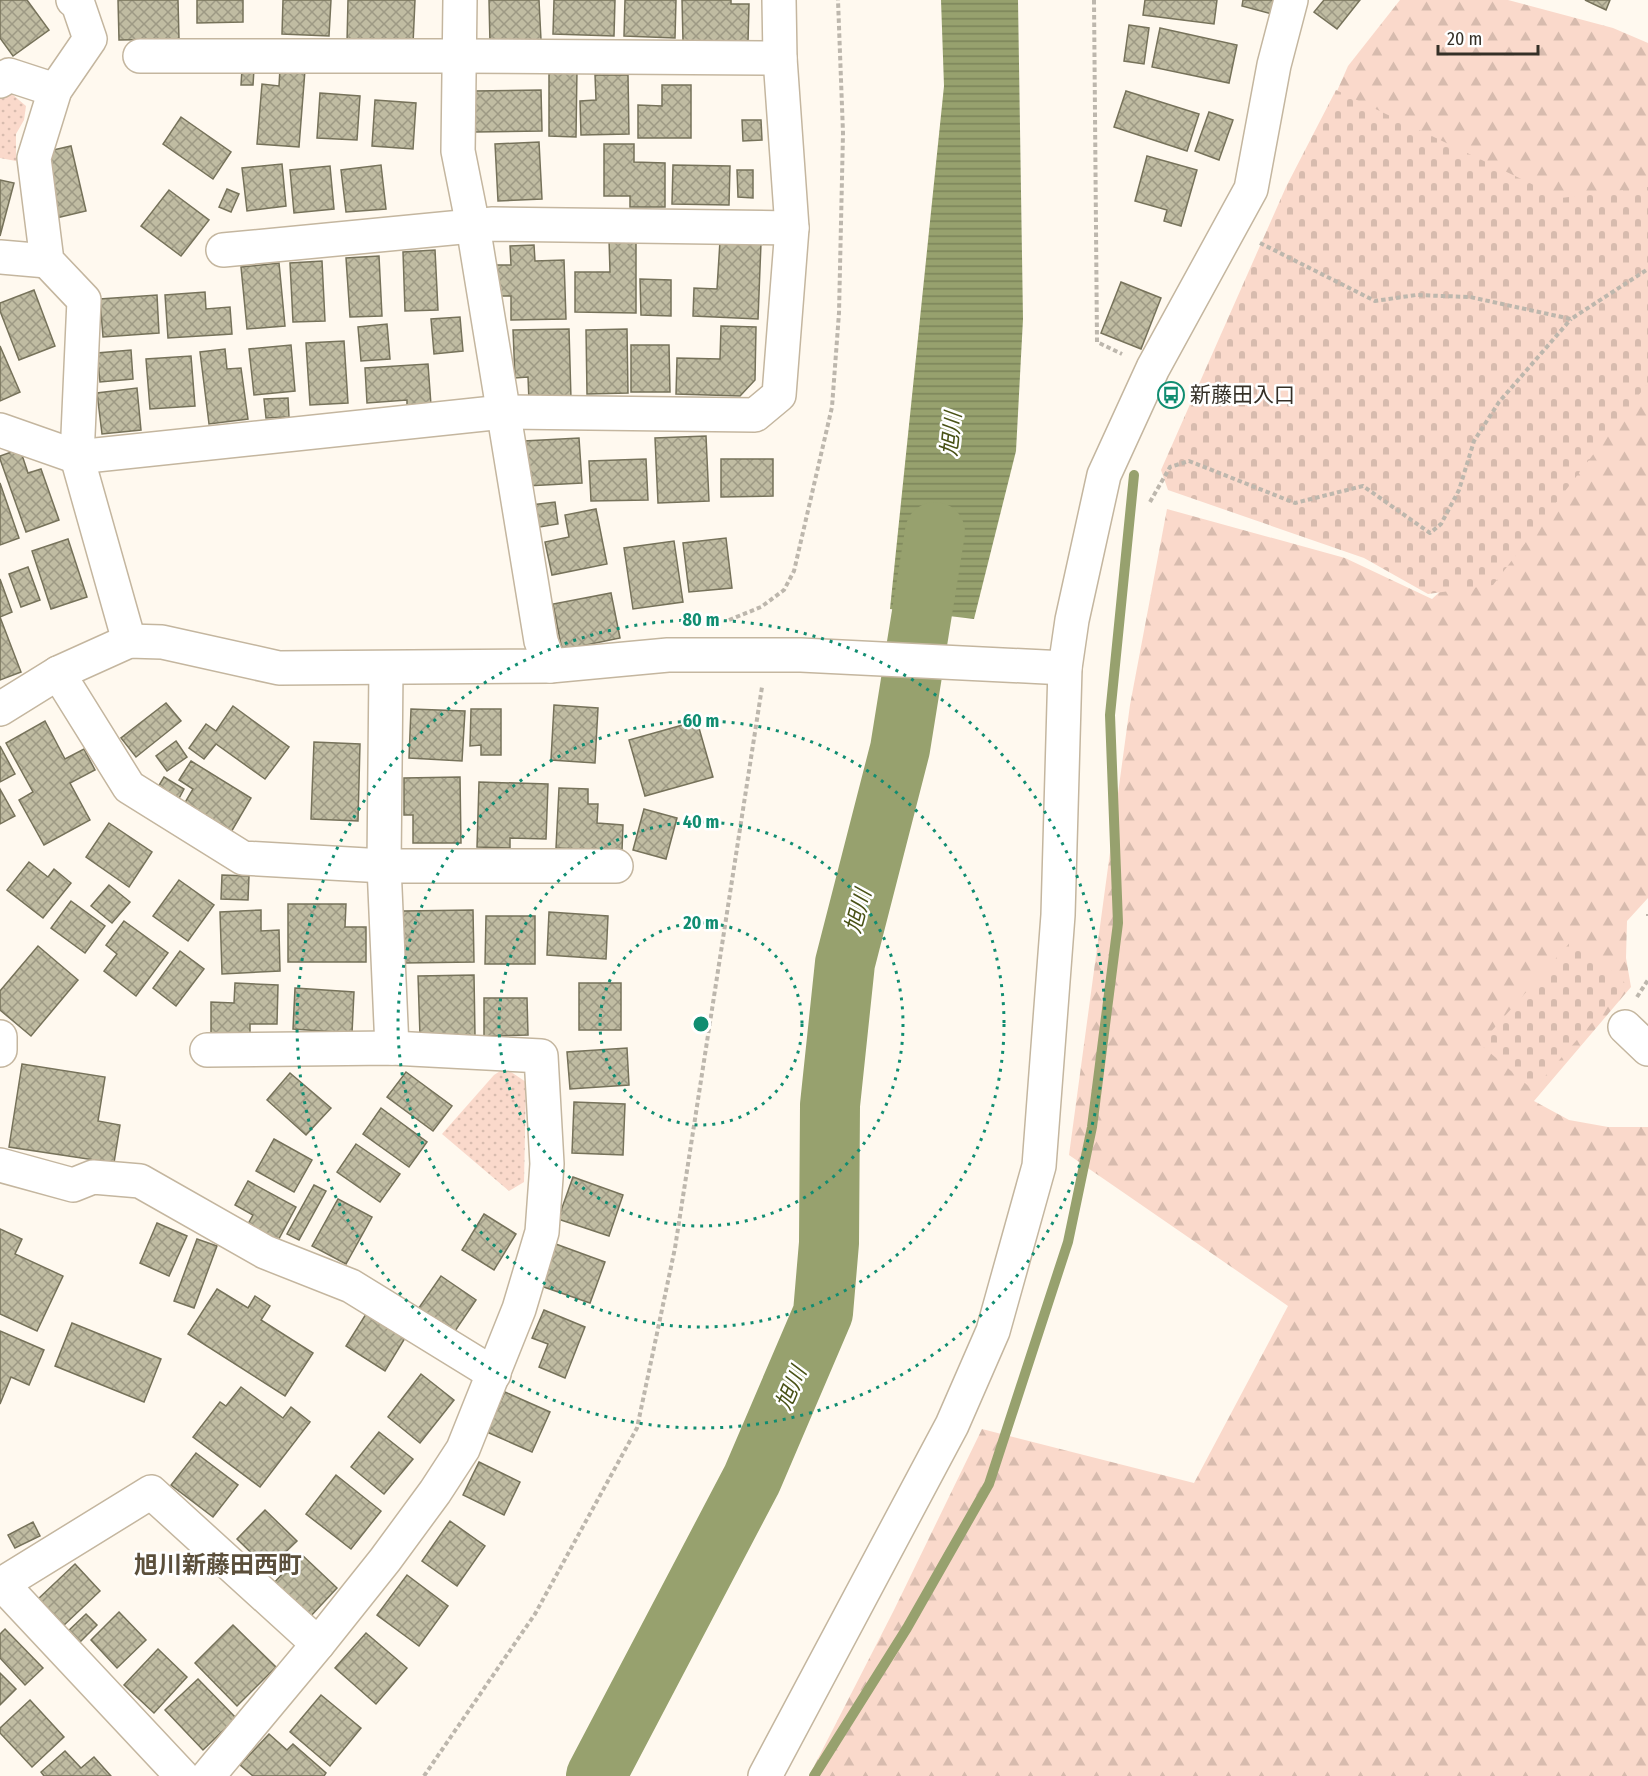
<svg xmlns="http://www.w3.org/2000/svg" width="1648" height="1776" font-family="'Fira Sans Condensed','Noto Sans JP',sans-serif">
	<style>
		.grass { fill: url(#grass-dots) }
		.forest { fill: url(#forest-firs) }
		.cemetery { fill: url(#cemetery-stones) }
		.water { fill: url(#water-rules) }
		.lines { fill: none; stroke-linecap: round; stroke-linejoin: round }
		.stream { stroke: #97a16e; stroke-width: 10 }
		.river { stroke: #97a16e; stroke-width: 60 }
		.building { fill: url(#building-cross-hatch); stroke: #76725a; stroke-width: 1.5 }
		.minor-casing { stroke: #c4b69f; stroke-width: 36 }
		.path { stroke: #bdb7ad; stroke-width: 4; stroke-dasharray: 4.5 3; stroke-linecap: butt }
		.minor { stroke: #fff; stroke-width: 33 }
		.ring { fill: none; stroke: #108d71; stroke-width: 3; stroke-dasharray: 3 6 }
		.labels { text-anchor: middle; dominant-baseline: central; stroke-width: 5; stroke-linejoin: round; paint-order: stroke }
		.poi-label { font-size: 21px; fill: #353027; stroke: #fff; text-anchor: start }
		.water-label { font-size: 22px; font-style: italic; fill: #495216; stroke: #fff }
		.quarter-label { font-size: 24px; font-weight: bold; fill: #5b4f3b; stroke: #fff }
		.centre { fill: #108d71; stroke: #fff; stroke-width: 3 }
		.ring-label { font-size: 18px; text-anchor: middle; font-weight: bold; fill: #108d71; stroke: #fff; stroke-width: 5; stroke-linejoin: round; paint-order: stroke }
	</style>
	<defs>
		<pattern id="grass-dots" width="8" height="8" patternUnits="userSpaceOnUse" patternTransform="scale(1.5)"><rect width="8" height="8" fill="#fad9cb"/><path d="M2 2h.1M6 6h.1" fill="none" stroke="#d7bbae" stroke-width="1.8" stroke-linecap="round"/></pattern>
		<pattern id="forest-firs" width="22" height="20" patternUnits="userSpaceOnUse" patternTransform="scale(1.5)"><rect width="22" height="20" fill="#fad9cb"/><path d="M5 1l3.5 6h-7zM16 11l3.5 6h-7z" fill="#d7bbae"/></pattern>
		<pattern id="cemetery-stones" width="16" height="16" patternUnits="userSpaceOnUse" patternTransform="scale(1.5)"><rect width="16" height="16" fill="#fad9cb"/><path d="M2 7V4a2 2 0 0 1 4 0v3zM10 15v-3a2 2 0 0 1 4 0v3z" fill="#d7bbae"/></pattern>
		<pattern id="water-rules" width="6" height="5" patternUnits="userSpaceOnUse" patternTransform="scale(1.5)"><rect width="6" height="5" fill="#97a16e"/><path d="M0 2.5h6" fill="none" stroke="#7c845a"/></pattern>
		<pattern id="building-cross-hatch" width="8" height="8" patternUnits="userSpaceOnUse" patternTransform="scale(1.5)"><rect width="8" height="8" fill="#c0bca2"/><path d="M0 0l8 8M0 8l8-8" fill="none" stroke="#9d9984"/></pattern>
	</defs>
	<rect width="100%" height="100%" fill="#fff9ef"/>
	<g class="grass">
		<path d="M12,94L26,106L24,120L16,134V161L0,158V95Z"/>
		<path d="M505,1068L526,1082L524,1182L509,1191L442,1134L494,1075Z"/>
	</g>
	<g class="forest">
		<path d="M1400,0H1508L1613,28L1648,43V221L1298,180L1348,66Z"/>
		<path d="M1648,320V898L1627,921L1626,958L1631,987L1534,1101L1569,1120L1608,1127H1648V1776H809L894,1610L982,1429L1194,1483L1288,1306L1069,1155L1130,705L1167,509L1345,558L1432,599L1498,538Z"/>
	</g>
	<g class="cemetery">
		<path d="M1336,90L1561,198L1648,187V383L1493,585L1428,594L1364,558L1168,490L1161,470L1286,187Z"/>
		<path d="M1574,938L1626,984L1533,1090L1480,1044Z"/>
	</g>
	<path class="water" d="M941,0H1018L1023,319L1016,451L974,619L890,609L944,86Z"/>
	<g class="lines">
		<path class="stream" d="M814,1776L907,1628L989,1484L1068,1242L1092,1127L1118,923L1110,715L1134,475"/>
		<path class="river" d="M596,1776L752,1479L823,1313L829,1243L830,1105L845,963L900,749L935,532"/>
	</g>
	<g class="building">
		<path d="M0,0H27L49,30L13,56L0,38Z"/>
		<path d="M118,0H178L179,39L119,40Z"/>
		<path d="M197,0H243V22L197,23Z"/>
		<path d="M283,0H331L329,36L282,34Z"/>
		<path d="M348,0H415L413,44L347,42Z"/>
		<path d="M489,0H539L541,40L490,43Z"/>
		<path d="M554,0H615L614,36L553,34Z"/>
		<path d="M625,0H676L675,38L624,36Z"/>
		<path d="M682,0H731V4H749L748,42L683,41Z"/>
		<path d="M1145,0H1217L1214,24L1143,15Z"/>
		<path d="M1243,0H1275L1272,14L1242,6Z"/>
		<path d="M1324,0H1360L1337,29L1314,12Z"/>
		<path d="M1585,0H1610L1606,10Z"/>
		<path d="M1129,25L1149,28L1144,64L1124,61Z"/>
		<path d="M1160,28L1237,45L1229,83L1152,67Z"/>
		<path d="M280,68L305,70L299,147L257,144L262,84L279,86Z"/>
		<path d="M242,69H254L253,85H241Z"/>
		<path d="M549,69H577L576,137L549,136Z"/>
		<path d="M595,75H628L629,134L581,135L580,101L596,100Z"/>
		<path d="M662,85H691V138H638V105L662,106Z"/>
		<path d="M541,90L542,131L475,132L474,91Z"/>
		<path d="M1126,91L1199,114L1187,151L1114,127Z"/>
		<path d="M320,93L360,96L357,140L317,138Z"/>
		<path d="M375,100L416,103L413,149L372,146Z"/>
		<path d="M1209,112L1233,120L1219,160L1195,151Z"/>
		<path d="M181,117L231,152L213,179L163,144Z"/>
		<path d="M742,120H761L762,140L743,141Z"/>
		<path d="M539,142L542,199L498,201L495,144Z"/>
		<path d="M604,144H634V162L665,163V207H630V196H604Z"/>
		<path d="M71,146L86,211L56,218L40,153Z"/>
		<path d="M1147,156L1197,170L1181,226L1164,221L1167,210L1135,201Z"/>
		<path d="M282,164L286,206L247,211L242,168Z"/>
		<path d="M381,165L386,209L346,212L341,170Z"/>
		<path d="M673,165L730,166L729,205L672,204Z"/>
		<path d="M330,166L334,209L294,213L290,170Z"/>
		<path d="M737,170H753V198L738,197Z"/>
		<path d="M0,180L14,183L0,236Z"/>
		<path d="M227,189L239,194L231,212L219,207Z"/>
		<path d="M169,190L209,220L181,256L141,226Z"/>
		<path d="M609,239L636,240V313L575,312V272H610Z"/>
		<path d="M720,241L761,243L758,319L693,316L694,288L717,289Z"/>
		<path d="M534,245L535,261L564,260L566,319L511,320V296H496L495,265H511L510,246Z"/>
		<path d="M435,250L438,310L405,311L403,252Z"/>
		<path d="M379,256L382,316L350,317L346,258Z"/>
		<path d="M322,261L325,321L293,322L290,263Z"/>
		<path d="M279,263L285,326L247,329L241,267Z"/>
		<path d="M640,279L671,280V316L641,315Z"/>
		<path d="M1121,282L1161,298L1141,349L1101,333Z"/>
		<path d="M34,290L55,346L19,360L0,311V303Z"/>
		<path d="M205,292L206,309L230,307L232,334L168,338L165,295Z"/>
		<path d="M157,295L159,333L103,337L100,299Z"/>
		<path d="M460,317L463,351L434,354L431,319Z"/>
		<path d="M387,324L390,359L361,361L358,327Z"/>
		<path d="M721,326L756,327L755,380L740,396L676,394L677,358L720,359Z"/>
		<path d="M569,329L571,399L529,401L528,377L515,378L513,330Z"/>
		<path d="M627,329L628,393L587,394L586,330Z"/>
		<path d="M344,341L348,403L310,405L306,343Z"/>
		<path d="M291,345L295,391L254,395L249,349Z"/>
		<path d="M631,345H669L670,392H631Z"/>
		<path d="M0,346L20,392L0,401Z"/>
		<path d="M225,349L227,369L241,368L248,419L209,424L200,352Z"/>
		<path d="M131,350L133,379L100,382L97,353Z"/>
		<path d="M191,356L195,406L150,409L146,359Z"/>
		<path d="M428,364L431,405L407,407V400L367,403L365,368Z"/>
		<path d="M137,388L141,430L102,434L97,393Z"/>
		<path d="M288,398L289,417L266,418L264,399Z"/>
		<path d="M706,436L709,501L658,503L655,438Z"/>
		<path d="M579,438L582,483L526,486L524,441Z"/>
		<path d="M20,449L28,473L41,469L59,520L26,532L0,459V456Z"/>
		<path d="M646,459L648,500L591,501L589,461Z"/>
		<path d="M721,459H773V496L721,497Z"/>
		<path d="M0,483L19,538L0,545Z"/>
		<path d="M555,502L558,524L534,528L531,505Z"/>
		<path d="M596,509L607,564L552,575L545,542L569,537L565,515Z"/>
		<path d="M726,538L732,588L689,592L683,543Z"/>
		<path d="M68,539L87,597L51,609L32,551Z"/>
		<path d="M674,541L683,602L633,609L624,548Z"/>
		<path d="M28,567L40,600L21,607L9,574Z"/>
		<path d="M0,579L12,612L0,617Z"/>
		<path d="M611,593L620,638L562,650L553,604Z"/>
		<path d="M0,617L21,672L0,680Z"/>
		<path d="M166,703L181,721L136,757L121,738Z"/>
		<path d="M554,705L598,708L595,763L551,760Z"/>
		<path d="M233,706L289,747L265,779L216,744L204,759L189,748L206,724L216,731Z"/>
		<path d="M411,709L465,711L462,761L409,758Z"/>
		<path d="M471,709H501V755H481V745L470,746Z"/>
		<path d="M45,721L65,759L84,749L95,770L70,783L90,820L44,845L19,800L33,792L6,743Z"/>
		<path d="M697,721L713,777L645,796L629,740Z"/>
		<path d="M176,741L187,757L167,771L156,756Z"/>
		<path d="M314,742L360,744L358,821L311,819Z"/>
		<path d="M0,746L15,774L0,782Z"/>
		<path d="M191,761L251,798L230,834L183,806L193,789L179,780Z"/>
		<path d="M164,777L184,789L176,804L155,792Z"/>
		<path d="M460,777L461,843H413V815H404V778Z"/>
		<path d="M479,782L548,784L546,839L510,838V848L477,847Z"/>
		<path d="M559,788L588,789V804H598L597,823L623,825L622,851L556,848Z"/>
		<path d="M0,789L15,816L0,824Z"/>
		<path d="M644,809L677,818L666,859L633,850Z"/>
		<path d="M109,823L152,852L129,887L86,857Z"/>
		<path d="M29,862L48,877L54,869L71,883L43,918L7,890Z"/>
		<path d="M222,875L249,876L248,900L221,899Z"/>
		<path d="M179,880L214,905L188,941L153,916Z"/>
		<path d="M109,885L130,902L112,923L91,906Z"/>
		<path d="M71,901L105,926L85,953L51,928Z"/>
		<path d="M288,904H346L345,927H366V962H288Z"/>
		<path d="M261,910V931L279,930L280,971L222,974L220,912Z"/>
		<path d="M473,910L474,962L404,963L403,911Z"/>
		<path d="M549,912L608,916L606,959L547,955Z"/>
		<path d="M486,916H535V964H485Z"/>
		<path d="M124,921L168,953L136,996L104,971L117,954L106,945Z"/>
		<path d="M38,946L78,980L31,1036L0,1010V991Z"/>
		<path d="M180,951L204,969L176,1006L153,988Z"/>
		<path d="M474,975L475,1036H420L418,976Z"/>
		<path d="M235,983L278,985L277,1024H250V1037L211,1036V1002L234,1003Z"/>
		<rect x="579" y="983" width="42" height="47"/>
		<path d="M295,988L354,992L352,1033L293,1029Z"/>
		<path d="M484,998H527L528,1035L484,1036Z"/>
		<path d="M627,1048L629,1085L570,1089L567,1052Z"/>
		<path d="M22,1064L105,1077L98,1121L120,1125L114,1163L9,1147Z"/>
		<path d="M406,1072L452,1106L433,1131L387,1097Z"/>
		<path d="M290,1073L331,1108L306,1135L267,1100Z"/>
		<path d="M574,1102L625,1104L623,1155L572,1153Z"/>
		<path d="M381,1108L427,1142L409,1167L363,1134Z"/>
		<path d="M274,1139L312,1160L294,1192L256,1171Z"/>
		<path d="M356,1144L400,1174L380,1202L337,1172Z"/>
		<path d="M573,1177L623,1195L609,1236L558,1219Z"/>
		<path d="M248,1181L296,1207L274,1248L244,1231L253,1215L235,1205Z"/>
		<path d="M314,1185L326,1191L299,1240L287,1234Z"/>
		<path d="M338,1199L372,1217L346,1264L312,1246Z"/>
		<path d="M484,1214L516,1234L494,1270L462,1250Z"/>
		<path d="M157,1223L187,1236L169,1276L140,1263Z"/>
		<path d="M0,1229L22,1239L15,1254L63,1276L37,1331L0,1314Z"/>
		<path d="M197,1239L217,1246L194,1308L174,1301Z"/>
		<path d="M553,1243L605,1262L590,1303L538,1285Z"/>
		<path d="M441,1276L476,1300L451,1337L416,1312Z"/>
		<path d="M217,1289L248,1308L255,1296L270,1306L261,1320L313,1353L285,1396L188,1334Z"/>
		<path d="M544,1310L585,1327L565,1378L539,1367L548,1344L532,1338Z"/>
		<path d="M366,1314L405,1338L385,1371L346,1346Z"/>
		<path d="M72,1323L161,1359L144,1402L55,1366Z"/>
		<path d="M0,1331L44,1350L29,1385L11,1377L0,1404Z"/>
		<path d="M421,1374L454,1400L420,1443L388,1417Z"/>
		<path d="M241,1387L283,1418L291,1407L310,1422L260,1487L193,1437L220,1402L226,1406Z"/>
		<path d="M505,1392L550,1412L532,1452L487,1432Z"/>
		<path d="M379,1432L413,1459L384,1494L351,1467Z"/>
		<path d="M196,1453L238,1485L213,1517L171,1485Z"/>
		<path d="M479,1462L520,1482L504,1515L463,1495Z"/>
		<path d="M336,1475L381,1511L351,1549L306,1514Z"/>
		<path d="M265,1510L297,1541L268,1569L237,1539Z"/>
		<path d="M450,1521L485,1546L457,1586L422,1561Z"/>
		<path d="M33,1522L40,1536L15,1548L8,1535Z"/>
		<path d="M301,1554L337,1588L309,1618L273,1584Z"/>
		<path d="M75,1564L100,1591L62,1627L37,1600Z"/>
		<path d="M407,1575L448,1606L419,1646L377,1615Z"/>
		<path d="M119,1612L146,1640L117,1668L91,1640Z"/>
		<path d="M86,1614L97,1625L76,1646L64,1635Z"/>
		<path d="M233,1625L276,1667L237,1706L195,1663Z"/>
		<path d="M5,1629L43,1668L25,1685L0,1658V1634Z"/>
		<path d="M366,1633L407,1668L376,1704L335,1668Z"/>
		<path d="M158,1649L187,1677L154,1713L124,1685Z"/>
		<path d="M0,1673L16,1689L0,1705Z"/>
		<path d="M198,1679L236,1718L203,1750L165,1710Z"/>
		<path d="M321,1695L361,1728L330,1766L290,1732Z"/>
		<path d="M30,1700L64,1737L32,1767L0,1733V1728Z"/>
		<path d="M269,1734L287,1750L293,1744L326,1773L324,1776H253L240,1765Z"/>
		<path d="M65,1751L81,1768L94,1757L111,1776H44L41,1772Z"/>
	</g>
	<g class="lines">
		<defs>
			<g id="minor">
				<path d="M73,0L78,4L90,39L55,90L34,158L47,261L84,300L77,457L129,641"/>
				<path d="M460,0L458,151L473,226L541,641L550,666"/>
				<path d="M140,56H459L780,58"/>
				<path d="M0,81L9,75L55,90"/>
				<path d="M223,250L493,224L792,228"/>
				<path d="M0,257L47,261"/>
				<path d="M0,430L77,457L503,412L755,415L779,395L792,228L780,58L779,0"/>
				<path d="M386,668L384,866L392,1048"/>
				<path d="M58,673L129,787L243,858L384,866H616"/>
				<path d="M0,709L58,673L129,641L162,642L279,668L550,666L668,655H801L1065,668"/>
				<path d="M1625,1027L1648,1049"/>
				<path d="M0,1037V1050"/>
				<path d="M207,1050L392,1048L541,1056L547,1164L542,1232L519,1309L463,1449L435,1492L385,1560L318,1644L208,1776"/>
				<path d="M0,1165L73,1185L93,1177L140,1181L265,1252L351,1286L494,1374"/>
				<path d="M182,1776L2,1584L151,1492L318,1644"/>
				<path d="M765,1776L952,1425L993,1331L1039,1166L1058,915L1065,668L1072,620L1104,475L1153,368L1251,189L1274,65L1291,0"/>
			</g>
		</defs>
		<use href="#minor" class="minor-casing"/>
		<g class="path">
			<path d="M1094,0L1097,342L1122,354"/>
			<path d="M1260,243L1375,301L1416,295L1470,297L1571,319L1648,269"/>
			<path d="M1150,502L1170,467L1189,461L1295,503L1363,486L1430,533L1441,524L1459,490L1474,441L1499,402L1571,319"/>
			<path d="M729,620L761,607L784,590L794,571L832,407L839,313L843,133L838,0"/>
			<path d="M1648,914V916"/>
			<path d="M1637,997L1648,980"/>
			<path d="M424,1776L535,1614L637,1428L675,1248L762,687"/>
		</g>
		<use href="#minor" class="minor"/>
	</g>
	<g class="ring">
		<circle cx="701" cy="1024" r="101"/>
		<circle cx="701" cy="1024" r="202"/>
		<circle cx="701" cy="1024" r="303"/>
		<circle cx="701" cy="1024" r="404"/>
	</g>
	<defs>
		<symbol id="bus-ring" viewBox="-11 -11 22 22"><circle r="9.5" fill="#fff" stroke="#108d71" stroke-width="1.5"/><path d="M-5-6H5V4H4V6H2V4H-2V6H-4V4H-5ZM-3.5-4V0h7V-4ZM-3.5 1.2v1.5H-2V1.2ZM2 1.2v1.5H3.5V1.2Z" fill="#108d71"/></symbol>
	</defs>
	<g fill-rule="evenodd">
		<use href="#bus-ring" x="1156" y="380" width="30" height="30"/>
	</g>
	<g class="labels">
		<g class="poi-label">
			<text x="1190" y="395">新藤田入口</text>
		</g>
		<g class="water-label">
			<text transform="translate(951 434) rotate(-84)">旭川</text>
			<text transform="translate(858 911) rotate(-75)">旭川</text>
			<text transform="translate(791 1388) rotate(-67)">旭川</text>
		</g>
		<g class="quarter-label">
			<text x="218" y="1565">旭川新藤田西町</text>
		</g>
	</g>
	<circle cx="701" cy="1024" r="9" class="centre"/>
	<g class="ring-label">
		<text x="701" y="626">80 m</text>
		<text x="701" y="727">60 m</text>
		<text x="701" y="828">40 m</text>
		<text x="701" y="929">20 m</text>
	</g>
	<path d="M1438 45v9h100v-9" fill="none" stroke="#353027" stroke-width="3"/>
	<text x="1447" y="45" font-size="18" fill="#353027" stroke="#ffffff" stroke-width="4.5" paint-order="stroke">20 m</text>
</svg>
